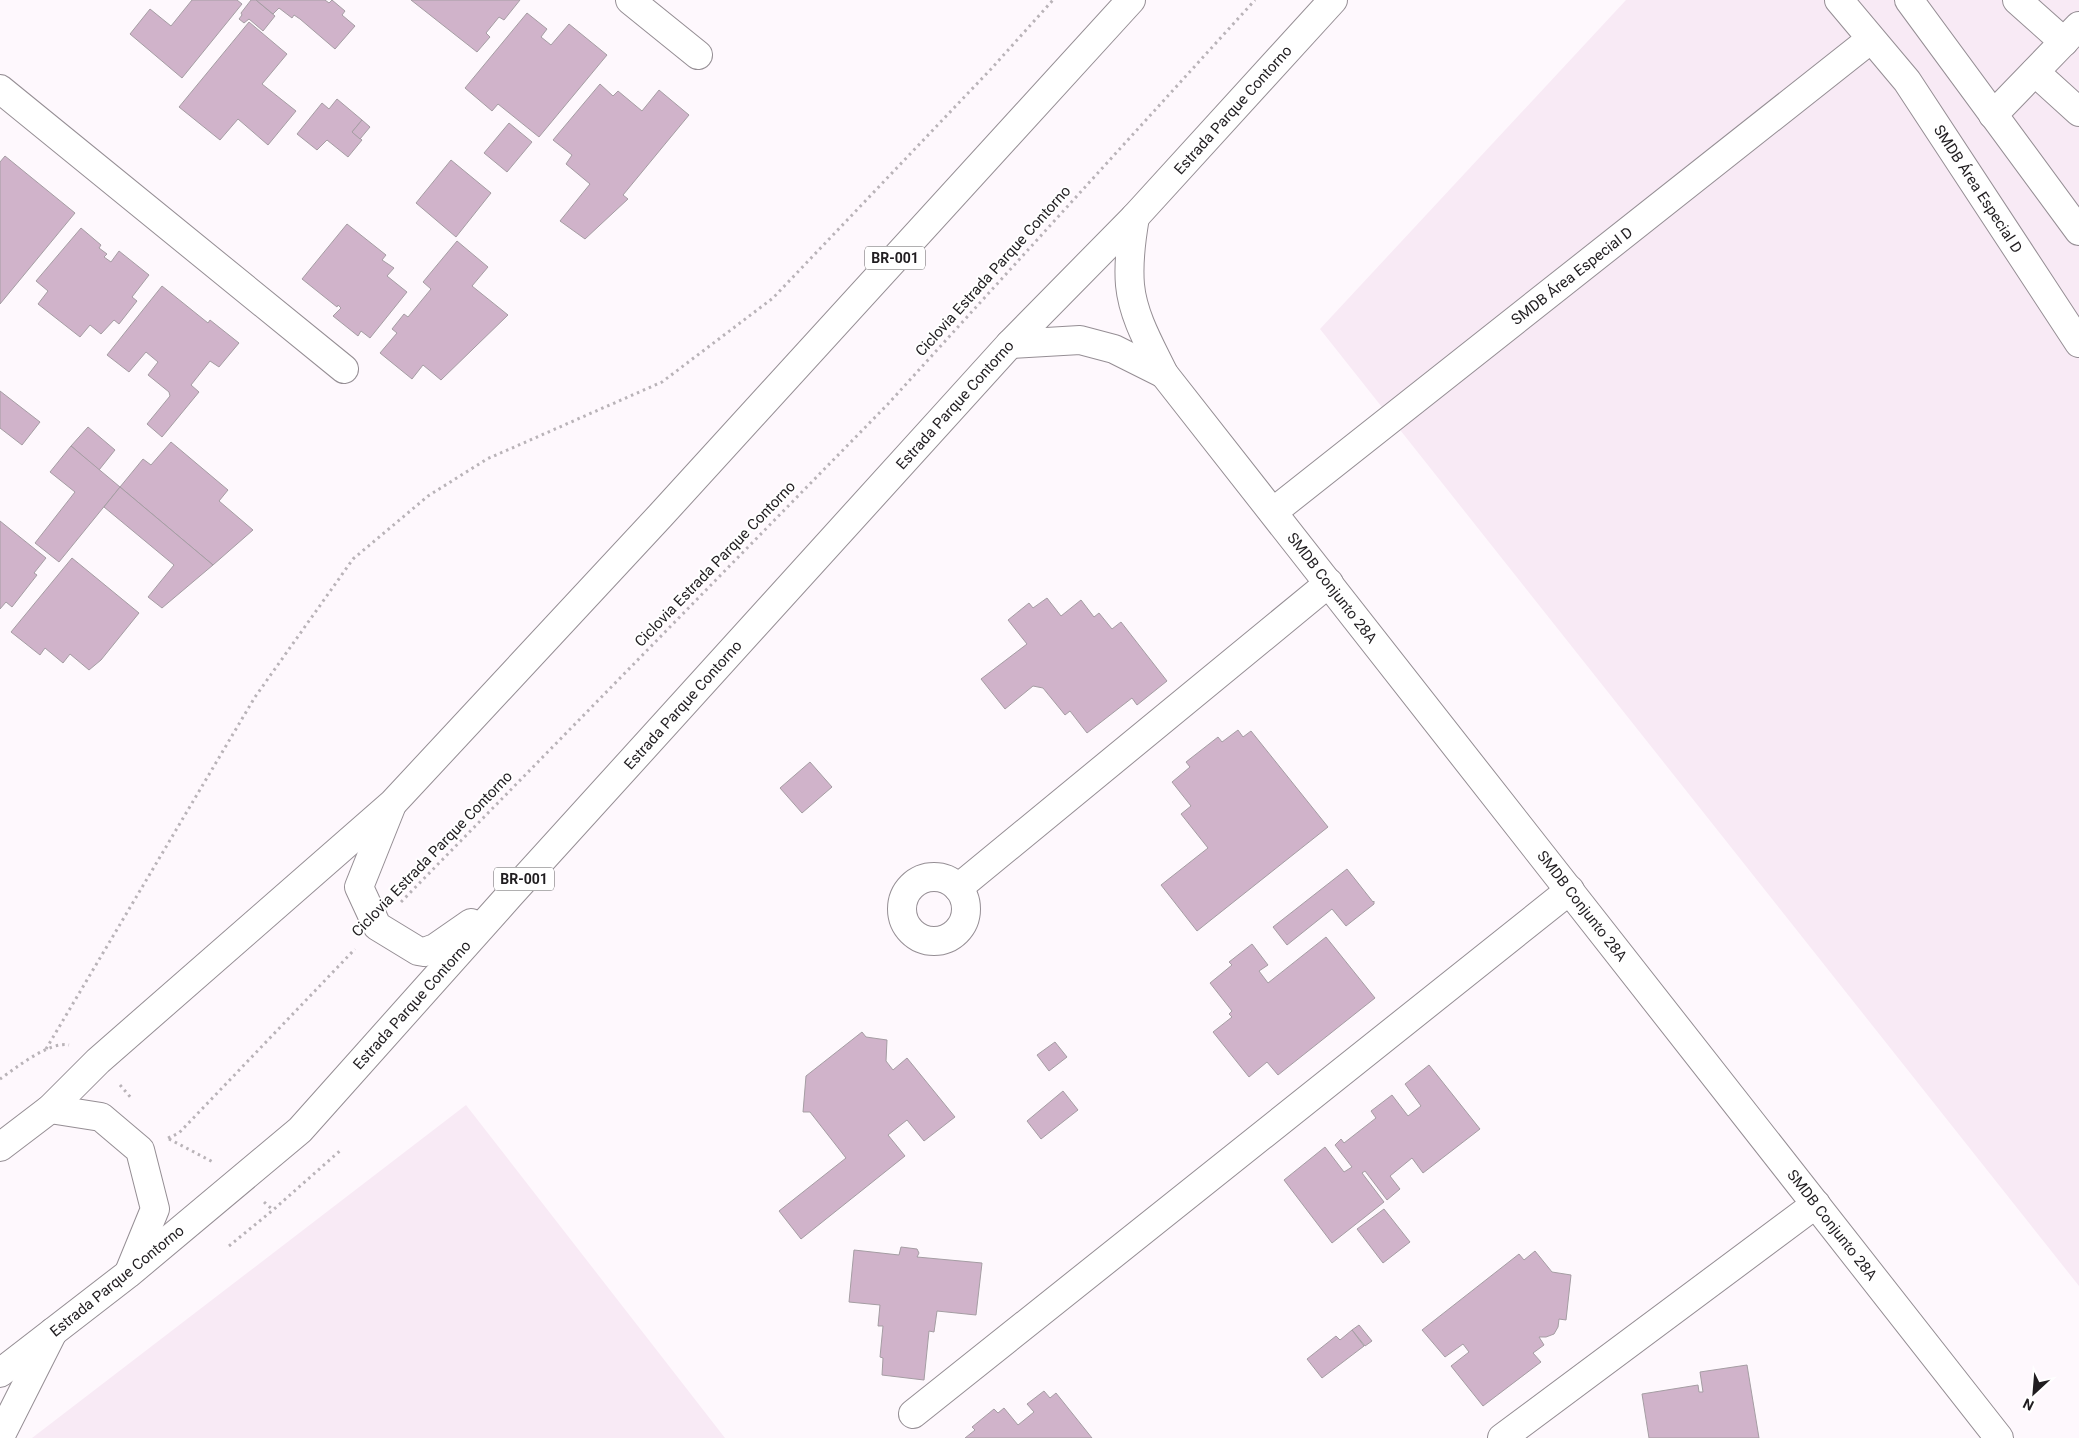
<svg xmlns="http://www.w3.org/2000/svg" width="2079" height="1438" font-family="Roboto,sans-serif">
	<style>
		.built { fill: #f8eaf5 }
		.building { fill: #d0b3ca; stroke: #a59da3 }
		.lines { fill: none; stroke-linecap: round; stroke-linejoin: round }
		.minor-casing { stroke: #958e94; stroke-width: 30 }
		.highway-casing { stroke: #958e94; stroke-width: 30 }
		.path { stroke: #b9b3b8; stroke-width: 3; stroke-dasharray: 2.5 4; stroke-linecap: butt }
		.minor { stroke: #fff; stroke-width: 28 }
		.highway { stroke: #fff; stroke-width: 28 }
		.labels { text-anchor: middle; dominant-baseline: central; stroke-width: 4; stroke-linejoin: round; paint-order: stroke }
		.shield { fill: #fff; stroke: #636163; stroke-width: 1 }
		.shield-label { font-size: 14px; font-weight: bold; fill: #201d20 }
		.street-label { font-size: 15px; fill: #201d20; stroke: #fff }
	</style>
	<rect width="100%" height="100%" fill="#fef8fd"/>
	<g class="built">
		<path d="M1626,0H2079V1286L1320,329Z"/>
		<path d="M466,1105L725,1438H32Z"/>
	</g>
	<g class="building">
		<path d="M192,0H237L242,4L182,78L130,34L150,9L171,26Z"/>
		<path d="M251,0H256L275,16L263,31L249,19L244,23L239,19L242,15L241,13Z"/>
		<path d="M256,0H325L329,3L332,0L345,11L342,15L355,26L335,49L300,19L294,15L292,18L279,8L273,14Z"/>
		<path d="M411,0H520L504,20L499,17L486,33L490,37L477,52Z"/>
		<path d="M527,13L547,29L541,37L551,45L569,24L607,55L539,137L498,104L492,111L465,88Z"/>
		<path d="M249,22L287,54L262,84L296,111L268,145L238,119L220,140L179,107Z"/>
		<path d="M600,84L613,96L618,91L642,111L659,90L689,115L623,195L628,199L585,239L560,221L590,184L566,164L572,155L553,140Z"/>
		<path d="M337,99L362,120L352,132L362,140L348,157L327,140L317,150L297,134L322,103L329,109Z"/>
		<path d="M362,120L370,127L360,139L352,132Z"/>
		<path d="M509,123L532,142L507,172L484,153Z"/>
		<path d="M5,156L75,213L0,304V162Z"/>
		<path d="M451,160L491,193L456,237L416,203Z"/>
		<path d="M347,224L386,255L382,260L394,268L387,276L407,292L370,338L361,331L358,336L333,316L341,308L338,305L337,307L302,279Z"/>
		<path d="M81,228L101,245L99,248L107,254L104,257L111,262L119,251L149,275L132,297L137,301L119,324L114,320L101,334L90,325L80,337L38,304L48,291L36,281Z"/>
		<path d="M457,241L488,267L472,286L508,315L441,380L423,365L412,379L380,353L397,333L392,329L404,314L408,317L431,289L423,282Z"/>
		<path d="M162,286L208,323L210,320L239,343L219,367L210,361L191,385L199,392L162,437L147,424L170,396L169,392L148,375L158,362L146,352L129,372L107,355Z"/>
		<path d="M0,391L40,422L22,445L0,428Z"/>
		<path d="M88,427L115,450L99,470L71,446Z"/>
		<path d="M171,442L228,490L219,501L253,530L213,565L120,487L143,459L151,465Z"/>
		<path d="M71,446L120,487L59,562L35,543L75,492L50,472Z"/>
		<path d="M120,487L213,565L162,608L148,597L174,565L104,507Z"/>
		<path d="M0,521L46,558L34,573L37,575L12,607L6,602L0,609Z"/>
		<path d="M72,558L139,613L101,660L89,670L70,654L63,663L45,648L40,655L11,632Z"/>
		<path d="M1047,598L1061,616L1081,600L1094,617L1099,613L1112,629L1121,622L1167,681L1137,705L1132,698L1087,733L1070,711L1065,715L1043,688L1033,686L1005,709L981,679L1027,644L1008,620L1029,603L1033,608Z"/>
		<path d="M1238,730L1243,737L1251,731L1328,827L1197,931L1161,885L1208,848L1181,814L1191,806L1172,782L1190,767L1186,762L1218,737L1222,742Z"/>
		<path d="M810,762L832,787L802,813L780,788Z"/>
		<path d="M1347,869L1373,902L1374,901V904L1346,926L1332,909L1287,945L1273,927Z"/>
		<path d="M1326,937L1375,998L1278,1075L1267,1062L1249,1077L1213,1032L1232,1017L1229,1014L1232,1011L1210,983L1232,965L1229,962L1252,944L1268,965L1259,971L1268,983Z"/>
		<path d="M862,1032L866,1037L887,1040L886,1061L893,1070L907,1058L955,1117L924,1141L907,1120L888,1135L905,1156L801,1239L779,1211L846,1158L810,1112H803L806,1076Z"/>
		<path d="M1055,1042L1067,1057L1049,1071L1037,1055Z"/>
		<path d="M1429,1065L1480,1129L1423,1173L1412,1158L1390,1176L1400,1189L1387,1200L1365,1171L1362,1173L1384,1202L1332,1243L1284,1180L1325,1147L1344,1172L1352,1167L1335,1145L1341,1139L1344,1143L1376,1118L1371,1111L1392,1095L1408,1116L1421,1106L1405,1084Z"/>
		<path d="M1063,1091L1078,1110L1041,1139L1027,1121Z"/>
		<path d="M1384,1209L1410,1242L1383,1263L1357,1229Z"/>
		<path d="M901,1247L917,1249L919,1253L917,1257L982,1263L976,1315L937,1311L934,1332L929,1331L924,1380L882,1375L883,1358L880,1357L883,1326H878L880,1305L849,1302L854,1250L899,1255Z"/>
		<path d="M1535,1251L1552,1272L1571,1275L1566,1320L1559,1319L1558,1327L1554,1334L1546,1337H1539L1544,1345L1533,1353L1541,1362L1483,1406L1451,1366L1469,1352L1463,1344L1445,1357L1422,1330L1519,1254L1524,1260Z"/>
		<path d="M1359,1325L1372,1341L1365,1346L1352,1330Z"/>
		<path d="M1352,1330L1364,1346L1322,1378L1307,1359L1336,1336L1340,1340Z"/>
		<path d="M1747,1365L1759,1438H1649L1642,1394L1698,1385L1699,1392H1703L1700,1372Z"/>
		<path d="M1044,1391L1050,1398L1056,1393L1092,1438H965L975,1430L972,1427L994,1409L998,1413L1004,1408L1018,1425L1034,1412L1027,1404Z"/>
	</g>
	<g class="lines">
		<defs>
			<g id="minor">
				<path d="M630,0L698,55"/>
				<path d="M1839,0L1907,81L2079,343"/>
				<path d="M1909,0L2079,231"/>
				<path d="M2017,0L2064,42"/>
				<path d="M2035,72L2079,112"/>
				<path d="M0,89L344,369"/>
				<path d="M1993,115L2079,26"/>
				<path d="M1135,217C1131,240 1128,262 1130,285C1133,317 1151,347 1164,374L1999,1438"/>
				<path d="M1010,344L1080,340L1114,349L1164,374"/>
				<path d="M1273,512L1871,39"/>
				<circle cx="934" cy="909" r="32"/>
				<path d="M958,888L1329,583"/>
				<path d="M913,1414L1570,890"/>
				<path d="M0,1437L53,1332"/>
				<path d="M1502,1438L1816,1204"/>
			</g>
			<g id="highway">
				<path d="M391,807L359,887L377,926L418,951L424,952L435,948L471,923"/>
				<path d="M50,1109L101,1117L140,1150L155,1209L130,1270"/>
				<path d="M0,1147L50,1109L98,1061L393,803L660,516L1131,0"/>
				<path d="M0,1373L128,1274L300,1130L509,896L1010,344L1135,217L1333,0"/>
			</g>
		</defs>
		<use href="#minor" class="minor-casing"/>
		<use href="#highway" class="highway-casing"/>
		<g class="path">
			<path d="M401,902L888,404L1255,0"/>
			<path d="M46,1049L255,697L353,559L428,496L487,459L662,382L773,298L991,69L1053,0"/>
			<path d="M0,1079C16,1068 49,1041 69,1045"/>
			<path d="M120,1085L132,1099"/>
			<path d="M168,1138L179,1133L355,949"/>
			<path d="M169,1139L213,1162"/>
			<path d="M264,1202L273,1210"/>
			<path d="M229,1246L273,1210L342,1149"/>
		</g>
		<use href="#minor" class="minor"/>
		<use href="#highway" class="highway"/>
	</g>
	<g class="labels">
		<g class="shield">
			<rect x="865" y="246.5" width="60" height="23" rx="4"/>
			<rect x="494" y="867.5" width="60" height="23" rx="4"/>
		</g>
		<g class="shield-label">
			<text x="895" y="258">BR-001</text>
			<text x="524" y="879">BR-001</text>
		</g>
		<g class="street-label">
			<text transform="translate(1233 110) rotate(-48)">Estrada Parque Contorno</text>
			<text transform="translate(1978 189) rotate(57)">SMDB Área Especial D</text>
			<text transform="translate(993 271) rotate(-48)">Ciclovia Estrada Parque Contorno</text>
			<text transform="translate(1572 276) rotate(-38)">SMDB Área Especial D</text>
			<text transform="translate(955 405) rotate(-48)">Estrada Parque Contorno</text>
			<text transform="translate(715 564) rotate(-46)">Ciclovia Estrada Parque Contorno</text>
			<text transform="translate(1332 588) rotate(52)">SMDB Conjunto 28A</text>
			<text transform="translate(683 705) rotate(-48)">Estrada Parque Contorno</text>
			<text transform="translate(432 854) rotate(-46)">Ciclovia Estrada Parque Contorno</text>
			<text transform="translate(1582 906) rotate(52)">SMDB Conjunto 28A</text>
			<text transform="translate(412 1005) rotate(-48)">Estrada Parque Contorno</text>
			<text transform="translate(1832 1225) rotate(52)">SMDB Conjunto 28A</text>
			<text transform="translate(117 1281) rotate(-39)">Estrada Parque Contorno</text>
		</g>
	</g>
	<g transform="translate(2034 1393) rotate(206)" stroke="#ffffff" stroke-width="4" paint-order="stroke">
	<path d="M0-4L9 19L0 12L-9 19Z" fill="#201d20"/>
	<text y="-8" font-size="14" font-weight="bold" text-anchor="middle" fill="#201d20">N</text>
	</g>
</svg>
